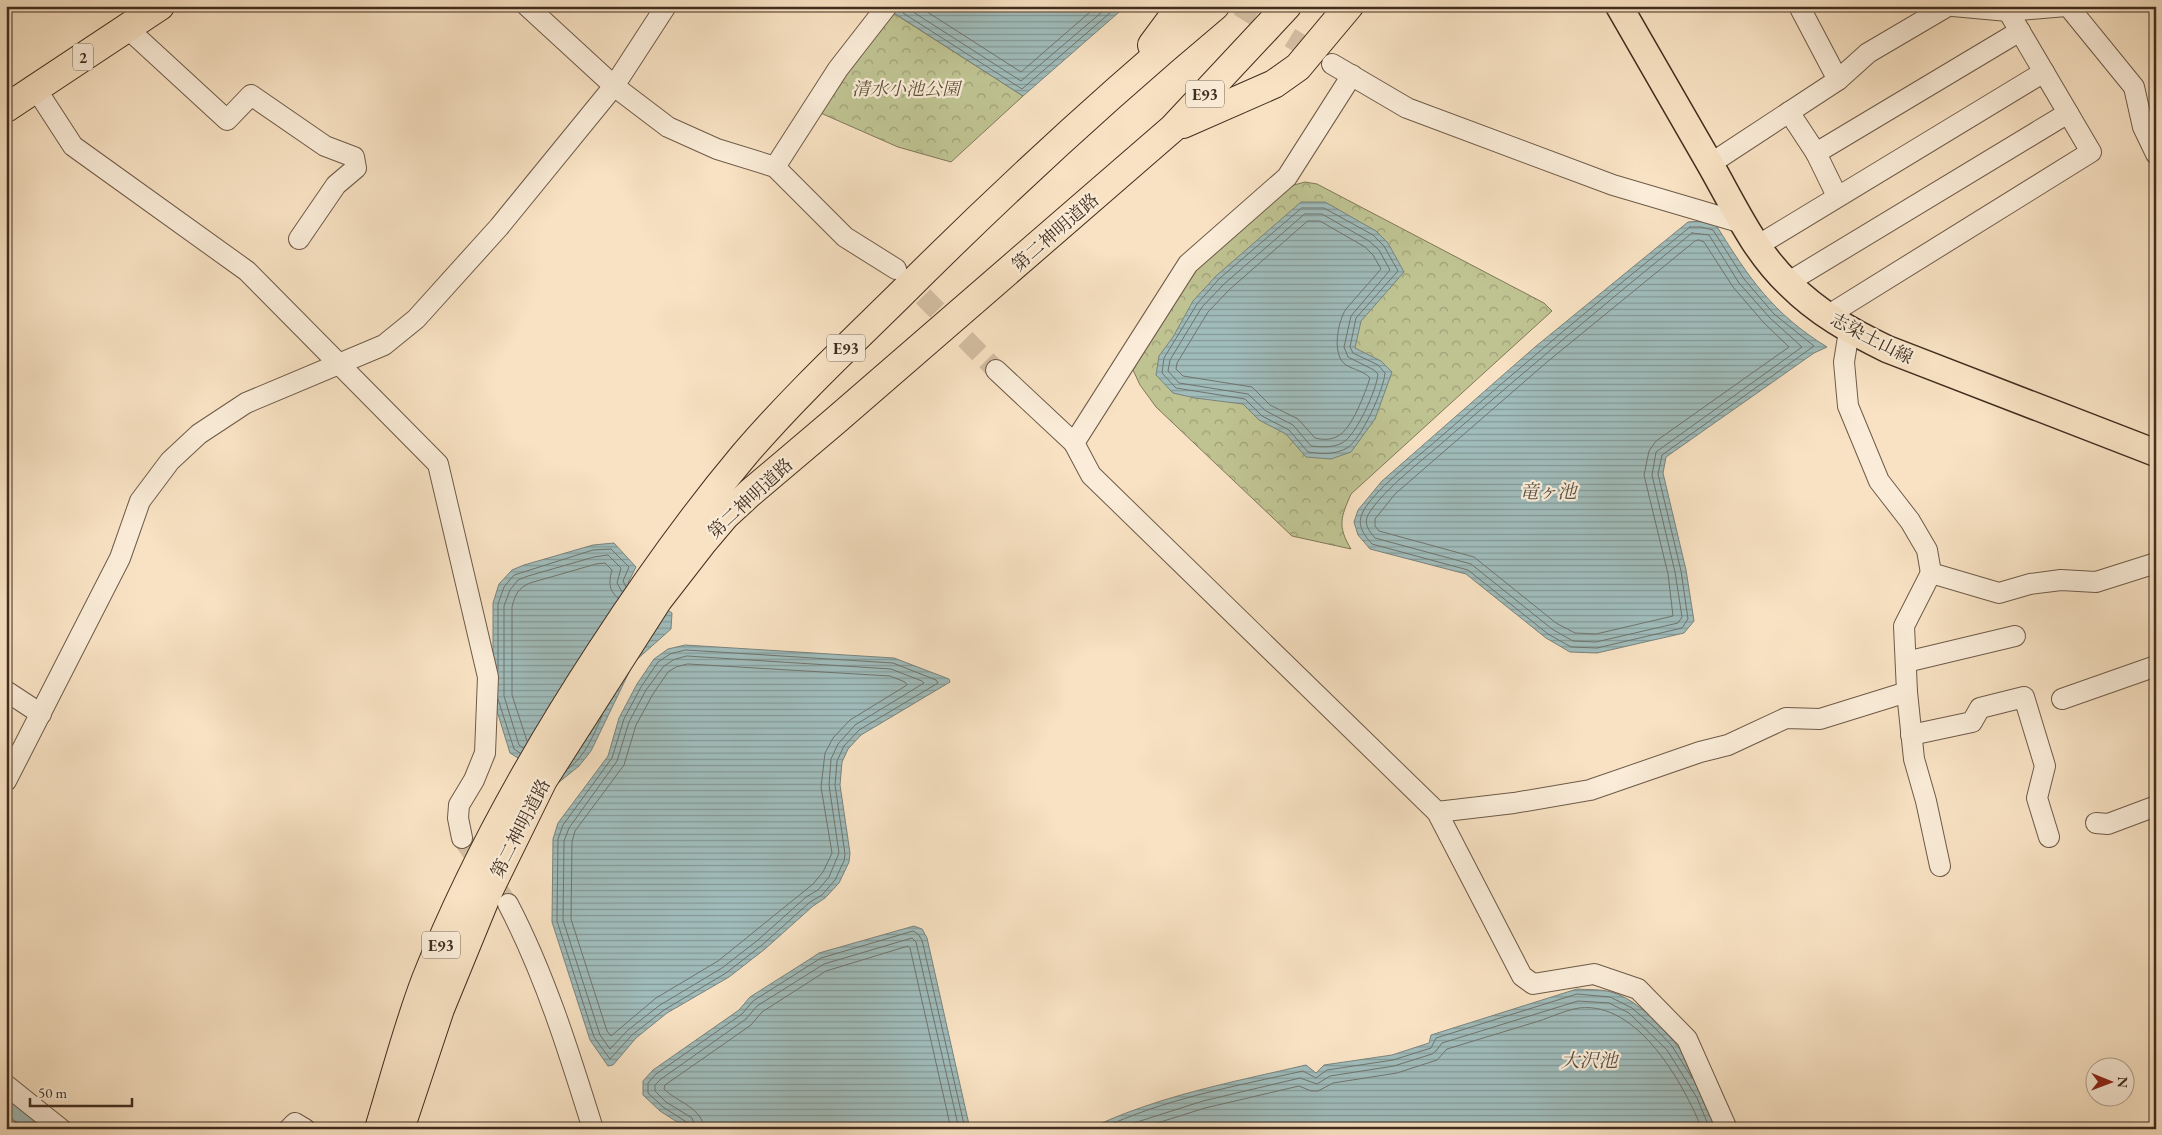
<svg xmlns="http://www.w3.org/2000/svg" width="2162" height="1135" font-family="'EB Garamond','Noto Serif JP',serif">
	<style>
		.forest { fill: url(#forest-crowns); stroke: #807858 }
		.water { fill: url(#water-rules); stroke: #7a837d }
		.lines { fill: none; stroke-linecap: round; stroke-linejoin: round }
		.shore { stroke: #70746d; stroke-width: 1 }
		.river { stroke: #a0bcbb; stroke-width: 25 }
		.minor-tunnel { stroke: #d3bea2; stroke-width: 20; stroke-dasharray: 20 10; stroke-linecap: butt }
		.minor-casing { stroke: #6e5a48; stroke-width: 22 }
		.major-casing { stroke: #402d1f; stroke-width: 29 }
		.highway-casing { stroke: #402d1f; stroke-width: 30 }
		.minor { stroke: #faecd8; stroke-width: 20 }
		.major { stroke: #f8e2c3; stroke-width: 26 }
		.highway { stroke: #f8e2c3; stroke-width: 28 }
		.labels { text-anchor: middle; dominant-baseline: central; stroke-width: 4.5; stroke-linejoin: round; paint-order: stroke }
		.shield { fill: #faecd8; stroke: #786656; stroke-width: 1 }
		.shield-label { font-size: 16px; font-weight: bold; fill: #402d1f }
		.park-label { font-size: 18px; font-style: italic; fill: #60523c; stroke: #faecd8 }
		.street-label { font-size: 18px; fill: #402d1f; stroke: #faecd8 }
		.water-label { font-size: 19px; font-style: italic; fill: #585146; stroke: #faecd8 }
	</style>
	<defs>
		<pattern id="forest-crowns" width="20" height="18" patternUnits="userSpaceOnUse" patternTransform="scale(1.25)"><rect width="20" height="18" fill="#bfc392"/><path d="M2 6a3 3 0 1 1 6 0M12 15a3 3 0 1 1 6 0" fill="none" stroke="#9d9f77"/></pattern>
		<pattern id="water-rules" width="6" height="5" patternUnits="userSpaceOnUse" patternTransform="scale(1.25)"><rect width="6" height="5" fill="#a0bcbb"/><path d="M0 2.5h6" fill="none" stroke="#849997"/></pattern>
	</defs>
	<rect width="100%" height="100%" fill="#f8e2c3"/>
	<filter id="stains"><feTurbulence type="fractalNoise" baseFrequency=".004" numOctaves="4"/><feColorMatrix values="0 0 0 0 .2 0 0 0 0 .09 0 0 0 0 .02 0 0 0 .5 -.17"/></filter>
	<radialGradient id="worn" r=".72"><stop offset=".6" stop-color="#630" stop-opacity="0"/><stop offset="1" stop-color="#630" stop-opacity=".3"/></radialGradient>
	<g class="forest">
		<path d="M895,6L898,8L895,14L1023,96L951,162L898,147L816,111Z"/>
		<path d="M1305,182L1317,184L1544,303L1552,311L1351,494C1341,517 1337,526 1351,549L1292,536L1156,407L1140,385L1133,370L1182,283L1269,198L1294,185Z"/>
	</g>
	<g class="water">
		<path d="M895,6H1126L1023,96L894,13L898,8Z"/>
		<path d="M1301,202H1325L1376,231L1388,243L1404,272L1361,321L1355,348L1381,361L1392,372L1375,419L1351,452L1331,459L1306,457L1286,434L1259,420L1243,404L1195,398L1173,393L1156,375L1159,356L1173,337L1193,301L1216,276Z"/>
		<path d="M1701,221L1716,225C1749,278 1772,313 1827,347L1814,353L1666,457L1663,473L1686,570L1694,621L1684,633L1597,653L1570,652L1546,638L1466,574L1370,549L1358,535L1354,522L1358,510L1382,481L1535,347L1688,222Z"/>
		<path d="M614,543L636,567L628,583L672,613L671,629L634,662L591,751L579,766L558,783L510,753L493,698V603L499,584L512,570L524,565L593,545Z"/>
		<path d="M685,645L894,658L949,679L950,682L861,735L848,749L842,762L840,785L850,853L849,862L839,883L825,898L813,906L765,949L729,977L667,1013L636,1038L613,1065L608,1066L590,1040L552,922L553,839L558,823L608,756L619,718L637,684L654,659L668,649Z"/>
		<path d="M914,926L922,929L927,938L970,1129H688L660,1111L643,1095V1081L653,1070L739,1010L750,997L810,959L819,953Z"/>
		<path d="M1577,989C1588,990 1601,989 1611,992C1649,1002 1691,1060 1708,1093C1713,1105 1717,1117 1722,1129H1089C1157,1096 1233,1082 1306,1065L1316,1073L1324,1065L1392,1055L1429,1043L1431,1035Z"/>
	</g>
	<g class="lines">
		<g class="shore">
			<path d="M902,6L903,13L1022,89L1118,6"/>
			<path d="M908,6L910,10L1021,81L1109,6"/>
			<path d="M918,6L1021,72L1097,6"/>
			<path d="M1302,208H1324L1373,235L1384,246L1398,271L1356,318L1350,347L1353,353L1378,365L1385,373C1384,389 1361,440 1347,448C1335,455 1321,454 1308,452L1289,430L1262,416L1245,399L1176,388L1162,373L1164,358L1197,304L1219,279Z"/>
			<path d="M1305,214H1322L1369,241L1379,250L1390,270L1351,316L1344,347L1348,357L1374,370L1378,374C1377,389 1356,436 1342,443C1332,448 1322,447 1311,446L1293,425L1266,411L1248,394L1179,383L1168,371L1170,360L1202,307L1224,284Z"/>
			<path d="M1308,221H1320L1365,247L1373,255L1381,269L1346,309C1338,321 1331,355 1346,365C1354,370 1364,371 1370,378C1365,393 1352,429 1338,436C1331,440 1323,440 1315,438L1298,419L1270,405L1252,387L1183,376L1176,369L1177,363L1208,312L1229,290Z"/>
			<path d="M1690,227H1701L1713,230L1744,279L1774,314L1814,346L1662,455L1658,474L1681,571L1688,619L1682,628L1597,648L1571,647L1548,634L1468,570L1372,544C1364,535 1357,526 1362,514C1370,493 1419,456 1437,440C1520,367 1604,296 1690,227Z"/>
			<path d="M1692,233L1709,235L1739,283L1770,318L1802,347L1656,452L1652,475L1675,572L1682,617L1678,623L1596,642L1573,641L1552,629L1471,564L1375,538C1370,532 1363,524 1368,515C1382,490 1428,456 1450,436C1530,367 1610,299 1692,233Z"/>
			<path d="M1699,240L1704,242L1733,287L1764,323L1789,347L1656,441L1649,451L1644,475L1668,574L1673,616L1596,634L1575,633L1556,623L1474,557L1379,531L1375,526V519L1395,494L1547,362L1695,241Z"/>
			<path d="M686,650L893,663L936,680L938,683L859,730L844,746L837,761L835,785L845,854L844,861L835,880L822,895L810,902L762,945L726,973L664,1010L632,1035L610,1059L594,1037L557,921L558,839L563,825L612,758L624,719L641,687L658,662L670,654Z"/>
			<path d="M687,656L891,669L922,681L924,683L855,725L838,744L831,759L829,785L839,853L829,877L818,890L806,897L758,940L722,968L660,1005L628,1030L610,1049L600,1035L563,920L564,841L569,828L617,761L629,722L646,690L663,667L673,660Z"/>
			<path d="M688,664L890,676L905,682L907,685L850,720L833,738L825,753L821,787L832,853L823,872L813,884L718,961L656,998L611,1036L607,1031L571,919L572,842L575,831L624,765L636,725L653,694L668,672L676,667Z"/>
			<path d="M498,670V604L504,587L514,575L593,550L611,549L629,567L623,581L626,587"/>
			<path d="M498,699L514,749L520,753"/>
			<path d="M527,741L512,695V607C515,595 518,588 530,583L596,564L605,563L612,570C609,581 608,590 618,598"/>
			<path d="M523,748L519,745L504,696V606L510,590L518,580L528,576L594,557L608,555L621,568L617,583L622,592"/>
			<path d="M568,769C586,755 593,736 602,716"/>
			<path d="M690,1129L688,1123L663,1107L648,1093V1083L656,1074L742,1014L753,1001L821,958L913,931L918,934L922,940L965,1129"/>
			<path d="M696,1129L692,1118L666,1102L655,1091V1085L661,1079L746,1019L757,1006L824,964L912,938L916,942L959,1129"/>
			<path d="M704,1129C703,1108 677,1102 664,1089L665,1085L751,1025L762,1012L826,971L908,946L910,948L951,1129"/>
			<path d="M1101,1129C1163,1099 1236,1086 1303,1071L1316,1078L1327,1070L1393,1060L1431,1048L1436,1038L1577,994L1610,997L1632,1008L1654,1027L1672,1046L1692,1078"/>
			<path d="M1115,1129L1203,1101L1300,1078L1317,1084L1330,1076L1394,1066L1432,1054L1436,1051L1442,1043L1578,1001L1609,1003L1629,1013L1667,1050L1697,1098L1710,1129"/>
			<path d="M1138,1129L1205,1108L1299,1086L1311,1091H1318L1333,1083L1397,1073L1437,1060L1447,1049C1478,1040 1508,1030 1539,1021C1551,1017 1566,1010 1579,1008C1638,1001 1683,1083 1702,1129"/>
		</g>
		<path class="river" d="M6,1103L47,1129"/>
		<g class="minor-tunnel">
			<path d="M1239,6L1323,58"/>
			<path d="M902,275L996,370"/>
			<path d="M462,838L508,904"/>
		</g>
		<defs>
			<g id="minor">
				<path d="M527,6L614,86L668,127L717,149L775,167L845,237L896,269"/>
				<path d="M1799,6L1838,80"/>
				<path d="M1953,6L2008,11L2066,6"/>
				<path d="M2068,6L2134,87L2143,127L2156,154"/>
				<path d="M127,28L227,120L251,95L325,146L354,157L356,168L336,185L299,239"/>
				<path d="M1332,64L1407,108L1613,185L1742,223"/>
				<path d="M36,89L73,146L247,271L438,464L488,677L485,753L474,780L459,805L458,818L462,838"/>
				<path d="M1789,112L1816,153L1837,196"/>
				<path d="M1816,153L2020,31"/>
				<path d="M1710,164L1838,80L1868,53L1948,6"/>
				<path d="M775,167L838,69L887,6"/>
				<path d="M1757,246L2044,72"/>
				<path d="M1787,283L2068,113"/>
				<path d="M1827,316L2091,152L2008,11"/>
				<path d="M1849,331L1844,362L1848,406L1879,481L1910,521L1927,550L1931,573L1999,593L2030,584L2061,580L2096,582L2156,563"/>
				<path d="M996,370L1074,443L1091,475L1437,812L1522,976L1533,984L1594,974L1638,989L1687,1039L1727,1129"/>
				<path d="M1074,443L1188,264L1287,177L1352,75"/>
				<path d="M1906,662L2015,636"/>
				<path d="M6,691L41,714"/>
				<path d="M1907,692L1914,759L1926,801L1940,866"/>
				<path d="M2062,699L2156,666"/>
				<path d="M1911,735L1972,722L1980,708L2024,697L2045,766L2037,798L2049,837"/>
				<path d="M6,781L120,558L140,501L170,461L199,434L246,403L384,345L416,319L499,227L614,86L666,6"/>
				<path d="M1437,812L1514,803L1590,790L1700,752L1728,745L1786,718L1820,719L1907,692L1904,626L1931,573"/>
				<path d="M2096,823L2108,824L2156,806"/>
				<path d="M508,904C545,975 569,1052 593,1129"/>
				<path d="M6,1085L61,1129"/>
				<path d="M6,1128L8,1129"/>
				<path d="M289,1129L295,1123L305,1129"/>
			</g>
			<path id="major" d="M1619,6C1649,59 1680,111 1710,164C1734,206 1754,251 1789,284C1818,313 1850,331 1887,349L2156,453"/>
			<g id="highway">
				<path d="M1152,45L1181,6"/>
				<path d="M6,108L160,6"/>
				<path d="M1183,124L1274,84L1298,67L1349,6"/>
				<path d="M379,1129C394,1080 408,1026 426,979C472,863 533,755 601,651C645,583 692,517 744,455C792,399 846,348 899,296C1000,195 1105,98 1215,6"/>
				<path d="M400,1129L440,1009L488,892L543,780L658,600L703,542L725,516L750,493L835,421L1173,128L1287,6"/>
			</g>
		</defs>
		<use href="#minor" class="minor-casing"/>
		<use href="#major" class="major-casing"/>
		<use href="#highway" class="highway-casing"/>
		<use href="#minor" class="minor"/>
		<use href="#major" class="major"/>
		<use href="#highway" class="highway"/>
	</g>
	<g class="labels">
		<g class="shield">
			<rect x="73" y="43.5" width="20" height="27" rx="4"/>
			<rect x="1186" y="80.5" width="38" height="27" rx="4"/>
			<rect x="827" y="334.5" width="38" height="27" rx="4"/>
			<rect x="422" y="931.5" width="38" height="27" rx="4"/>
		</g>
		<g class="shield-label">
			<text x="83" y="57">2</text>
			<text x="1205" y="94">E93</text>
			<text x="846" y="348">E93</text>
			<text x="441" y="945">E93</text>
		</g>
		<g class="park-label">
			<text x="906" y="88">清水小池公園</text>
		</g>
		<g class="street-label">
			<text transform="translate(1055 232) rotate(-41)">第二神明道路</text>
			<text transform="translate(1872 338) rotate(27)">志染土山線</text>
			<text transform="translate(750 498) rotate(-43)">第二神明道路</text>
			<text transform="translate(520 828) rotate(-63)">第二神明道路</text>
		</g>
		<g class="water-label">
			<text x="1548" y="491">竜ヶ池</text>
			<text x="1589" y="1060">大沢池</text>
		</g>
	</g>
	<rect width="2162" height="1135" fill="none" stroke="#f8e2c3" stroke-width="25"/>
	<rect x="8" y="8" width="2147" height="1120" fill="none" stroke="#402d1f" stroke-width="2.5"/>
	<rect x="12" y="12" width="2137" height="1110" fill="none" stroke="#402d1f"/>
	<g transform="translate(2110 1082) rotate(91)"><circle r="24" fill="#faecd8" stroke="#b0a08e"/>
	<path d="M0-4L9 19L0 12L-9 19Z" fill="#8f2418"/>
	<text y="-8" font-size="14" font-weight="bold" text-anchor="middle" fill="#402d1f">N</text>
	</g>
	<path d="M30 1098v8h102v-8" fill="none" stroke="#402d1f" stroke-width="2.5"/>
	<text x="38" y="1098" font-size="15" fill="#402d1f" stroke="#faecd8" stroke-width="4" paint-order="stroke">50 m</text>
	<rect width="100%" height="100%" filter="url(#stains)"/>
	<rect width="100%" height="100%" fill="url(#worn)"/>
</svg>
